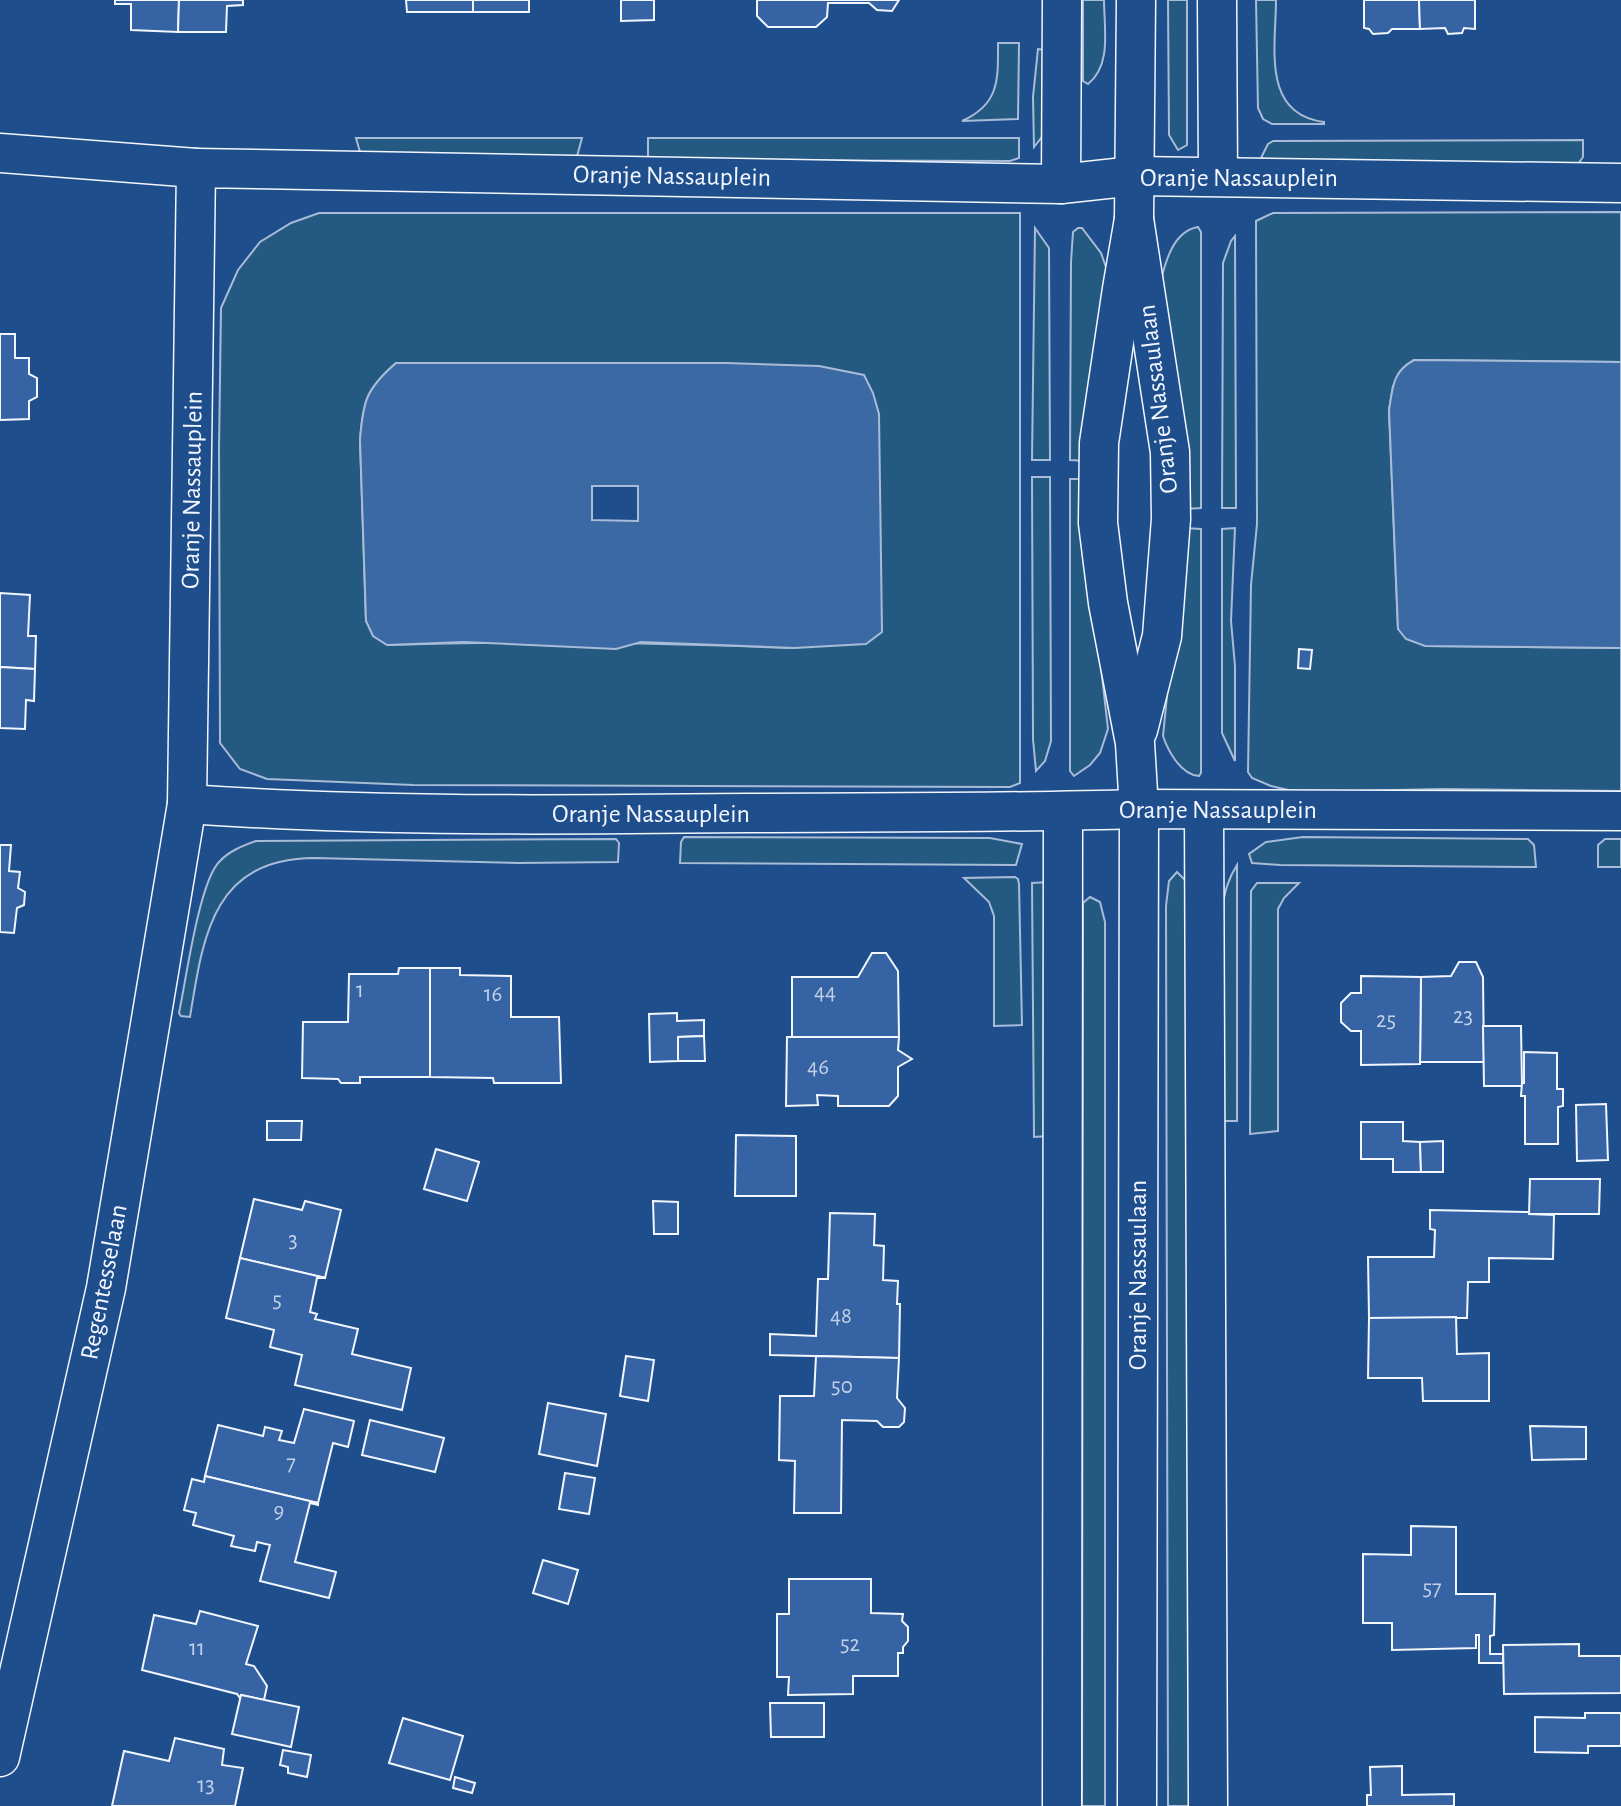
<svg xmlns="http://www.w3.org/2000/svg" width="1621" height="1806" font-family="'Alegreya Sans',sans-serif">
	<style>
		.green { fill: #245a82; stroke: #a8bbd7; stroke-width: 2; fill-rule: evenodd }
		.water { fill: #3b69a3; stroke: #a8bbd7; stroke-width: 2; fill-rule: evenodd }
		.building { fill: #3563a3; stroke: #f2f6ff; stroke-width: 2 }
		.lines { fill: none; stroke-linecap: round; stroke-linejoin: round }
		.minor-casing { stroke: #f2f6ff; stroke-width: 41 }
		.minor { stroke: #1f4e8c; stroke-width: 38 }
		.labels { text-anchor: middle; dominant-baseline: central; stroke-width: 5; stroke-linejoin: round; paint-order: stroke }
		.number-label { font-size: 23px; fill: #c3d1e8 }
		.street-label { font-size: 26px; fill: #f2f6ff; stroke: #1f4e8c }
	</style>
	<rect width="100%" height="100%" fill="#1f4e8c"/>
	<g class="green">
		<path d="M1083,0H1104C1104,28 1112,65 1088,84L1083,81Z"/>
		<path d="M1168,0H1187V145L1178,150L1169,135Z"/>
		<path d="M1256,0H1276C1276,46 1261,114 1324,122V124H1272L1263,119L1258,108Z"/>
		<path d="M998,43H1019L1018,119L962,121C1000,104 998,79 998,43Z"/>
		<path d="M1038,49L1051,51L1045,133L1034,147L1033,97Z"/>
		<path d="M356,138H582L576,160L362,159Z"/>
		<path d="M648,138H1019V158L1010,161L648,160Z"/>
		<path d="M1583,140V157L1578,164L1269,161L1261,158L1268,144L1273,141Z"/>
		<path d="M1621,212V362L1414,360L1393,386L1389,410L1398,629L1425,646L1621,648V791L1443,789L1297,792L1271,786L1252,778L1248,772L1251,585L1257,524L1256,221L1273,213Z"/>
		<path d="M319,213H1020V783L1010,787L413,785L267,779L240,769L220,743L219,447L221,308L238,270L260,242L291,223ZM396,363L879,414L813,645L794,648C658,643 523,640 387,645L366,621L360,440C363,401 366,389 396,363Z"/>
		<path d="M1198,227L1201,232V508L1185,509L1162,276C1167,257 1175,231 1198,227Z"/>
		<path d="M1035,228L1049,248L1050,460H1032Z"/>
		<path d="M1078,228H1082L1101,253L1107,270L1085,461L1070,460L1071,262L1073,232Z"/>
		<path d="M1235,236L1236,508H1222L1223,263L1231,241Z"/>
		<path d="M1032,477H1050L1051,741L1045,761L1036,771L1033,739Z"/>
		<path d="M1070,479H1086L1092,589L1108,729L1100,753L1090,765L1074,776L1070,771Z"/>
		<path d="M1184,528L1201,529V773L1199,776C1181,775 1168,751 1163,736Z"/>
		<path d="M1235,528L1231,621L1235,666V761L1222,733V529Z"/>
		<path d="M684,837L990,838L1022,844L1016,865L680,863L681,842Z"/>
		<path d="M1303,837L1528,839L1534,845L1536,867L1280,865L1252,863L1249,854L1266,842Z"/>
		<path d="M616,839L619,843L618,862L518,863L314,858C212,859 203,937 190,1017L181,1016L179,1013C186,980 199,883 219,862C229,851 242,846 256,841Z"/>
		<path d="M1605,839H1621V867H1598V845Z"/>
		<path d="M1237,865V1121H1222V908C1225,891 1228,879 1237,865Z"/>
		<path d="M1177,872L1190,885L1189,1806H1168L1166,906L1169,881Z"/>
		<path d="M1015,877L1018,879L1019,884L1022,1025L994,1026V916L989,902L964,878Z"/>
		<path d="M1049,882L1048,1136L1034,1137L1032,883Z"/>
		<path d="M1257,883H1299L1284,898L1278,909V1131L1250,1134L1251,891Z"/>
		<path d="M1090,897L1100,902L1105,922V1806H1082L1083,903Z"/>
	</g>
	<g class="water">
		<path d="M1414,360L1621,362V648L1425,646L1406,639L1398,629L1389,410C1393,387 1392,372 1414,360Z"/>
		<path d="M396,363H726L819,366L864,375L873,393L879,414L882,632L866,644L794,648L641,642L616,649L464,642L387,645L373,636L366,621L360,440C363,401 366,389 396,363ZM592,486H638V521L592,520Z"/>
	</g>
	<g class="building">
		<path d="M115,0H179L178,32L131,30V4H115Z"/>
		<path d="M179,0H243V5L227,6L226,32H178Z"/>
		<path d="M406,0H473V12H407Z"/>
		<rect x="473" y="0" width="56" height="12"/>
		<path d="M621,0H654V20L621,21Z"/>
		<path d="M757,0H899L892,11L877,10L869,3H828L827,17L816,27H768L757,16Z"/>
		<path d="M1364,0H1419L1420,29H1392L1388,33L1373,34L1369,29L1364,28Z"/>
		<path d="M1419,0H1475V29L1464,28L1462,33L1448,34L1445,28L1420,29Z"/>
		<path d="M0,334H15V358H29V374L37,378V397L29,401V419L0,420Z"/>
		<path d="M0,593L30,595L28,636H36L35,669L0,667Z"/>
		<path d="M1299,649L1312,650L1310,669L1298,668Z"/>
		<path d="M0,667L35,669L34,701L26,700L25,729L0,728Z"/>
		<path d="M0,845H11L9,871L20,872L18,888L25,892L24,905L17,908L14,933L0,932Z"/>
		<path d="M872,953H886L898,971L899,1037H792V977H858Z"/>
		<path d="M1459,962H1476L1483,977L1484,1062H1420L1421,977L1451,976Z"/>
		<path d="M399,968H430V1077H360V1083H341L338,1079L302,1078L303,1022H348L349,974H398Z"/>
		<path d="M430,968H460V975L511,976V1017H559L561,1083H494L493,1078L430,1077Z"/>
		<path d="M1361,976L1421,977L1420,1064L1361,1065V1031H1351L1341,1022V1003L1351,993H1361Z"/>
		<path d="M677,1013V1021L704,1020V1036L678,1037V1061L650,1062L649,1014Z"/>
		<path d="M1483,1026H1521L1522,1086H1484Z"/>
		<path d="M704,1036L705,1061H678V1037Z"/>
		<path d="M787,1037H899L898,1050L912,1059L898,1067V1096L889,1106H838V1096L817,1095L818,1105L786,1106Z"/>
		<path d="M1524,1052L1557,1053V1089H1563V1106L1558,1107V1144H1525V1096H1521L1522,1083H1524Z"/>
		<path d="M1606,1104L1608,1160L1577,1161L1576,1105Z"/>
		<path d="M267,1121H302L301,1140H267Z"/>
		<path d="M1361,1122H1403V1141L1420,1142L1421,1172H1393V1159H1361Z"/>
		<path d="M736,1135L796,1136V1196H735Z"/>
		<path d="M1443,1141V1172H1421L1420,1142Z"/>
		<path d="M436,1149L479,1162L467,1201L424,1189Z"/>
		<path d="M1530,1179H1600L1599,1214H1529Z"/>
		<path d="M254,1199L302,1210L305,1201L341,1210L325,1278L240,1258Z"/>
		<path d="M653,1201L678,1202V1234H654Z"/>
		<path d="M1430,1210L1529,1212V1214L1554,1215L1553,1259L1489,1258V1282H1468L1467,1318H1369L1368,1257H1434L1435,1230L1430,1229Z"/>
		<path d="M830,1213L875,1214L874,1245L884,1246L883,1280L898,1281L897,1304H900L899,1358L770,1355V1334L816,1336L818,1279H828Z"/>
		<path d="M240,1258L326,1278H317L310,1312L317,1314L315,1319L358,1329L352,1354L411,1368L402,1410L295,1385L302,1355L270,1347L274,1330L226,1318Z"/>
		<path d="M1456,1317L1457,1354L1489,1353V1401H1423L1422,1378H1368L1369,1318Z"/>
		<path d="M626,1356L654,1360L648,1401L620,1396Z"/>
		<path d="M816,1356L899,1358L897,1398L905,1408L904,1422L899,1427H883L877,1421L842,1420L841,1513H794L795,1461L779,1460L780,1396H814Z"/>
		<path d="M548,1403L606,1414L597,1466L539,1454Z"/>
		<path d="M304,1409L354,1421L348,1447L333,1443L318,1503L205,1476L218,1425L263,1436L265,1427L282,1431L279,1440L294,1443Z"/>
		<path d="M370,1420L444,1438L435,1472L362,1455Z"/>
		<path d="M1530,1426L1586,1427V1459L1532,1460Z"/>
		<path d="M565,1473L595,1478L589,1514L559,1509Z"/>
		<path d="M205,1476L318,1503V1505L310,1503L295,1562L336,1572L329,1598L260,1581L270,1545L257,1542L255,1551L231,1546L234,1536L193,1525L196,1513L184,1510L192,1479L204,1482Z"/>
		<path d="M1411,1526L1456,1527V1594H1495L1494,1635L1490,1636V1654H1503V1663H1479V1635H1476V1648L1392,1650V1623H1363V1554L1411,1555Z"/>
		<path d="M543,1560L578,1570L568,1604L533,1593Z"/>
		<path d="M789,1579H871V1613L903,1614L902,1621L908,1627V1641L903,1647V1653H898V1676H853V1694L788,1695L789,1677H777V1614H789Z"/>
		<path d="M200,1611L258,1626L246,1664L254,1666L267,1686L264,1700L241,1695L240,1698L237,1694L142,1670L154,1615L196,1624Z"/>
		<path d="M1579,1644V1656H1621V1693L1504,1694L1503,1645Z"/>
		<path d="M241,1695L299,1707L291,1747L232,1734Z"/>
		<path d="M770,1703H824V1737H771Z"/>
		<path d="M1585,1713H1621V1746H1588V1753L1535,1752V1717L1585,1718Z"/>
		<path d="M403,1718L463,1736L450,1780L389,1763Z"/>
		<path d="M175,1738L224,1749L222,1765L243,1768L235,1806H112L124,1751L169,1761Z"/>
		<path d="M283,1750L311,1755L307,1777L288,1773V1767L280,1765Z"/>
		<path d="M1402,1766V1795L1454,1794V1806H1367V1795H1371L1370,1767Z"/>
		<path d="M455,1777L475,1783L472,1793L453,1788Z"/>
	</g>
	<g class="lines">
		<defs>
			<g id="minor">
				<path d="M1136,0L1134,219L1170,452L1171,519L1162,636L1138,730"/>
				<path d="M1217,0L1218,176"/>
				<path d="M0,153L196,168"/>
				<path d="M1061,184L1062,0"/>
				<path d="M1134,219L1122,289L1099,443L1098,523L1108,603L1135,743L1139,809L1137,1806"/>
				<path d="M187,804C374,817 561,815 748,813C878,812 1009,813 1139,809L1621,811"/>
				<path d="M1204,810L1208,1806"/>
				<path d="M0,1757L106,1288L187,804L196,168L1061,184L1134,176L1621,183"/>
				<path d="M1062,1806L1063,811"/>
			</g>
		</defs>
		<use href="#minor" class="minor-casing"/>
		<use href="#minor" class="minor"/>
	</g>
	<g class="labels">
		<g class="number-label">
			<text x="360" y="990">1</text>
			<text x="825" y="992">44</text>
			<text x="493" y="994">16</text>
			<text x="1463" y="1016">23</text>
			<text x="1386" y="1020">25</text>
			<text x="818" y="1067">46</text>
			<text x="293" y="1240">3</text>
			<text x="277" y="1300">5</text>
			<text x="841" y="1316">48</text>
			<text x="842" y="1386">50</text>
			<text x="291" y="1463">7</text>
			<text x="279" y="1511">9</text>
			<text x="1432" y="1588">57</text>
			<text x="850" y="1644">52</text>
			<text x="197" y="1648">11</text>
			<text x="206" y="1785">13</text>
		</g>
		<g class="street-label">
			<text transform="translate(672 176) rotate(1)">Oranje Nassauplein</text>
			<text x="1239" y="178">Oranje Nassauplein</text>
			<text transform="translate(1158 399) rotate(-97)">Oranje Nassaulaan</text>
			<text transform="translate(192 490) rotate(-89)">Oranje Nassauplein</text>
			<text x="1218" y="810">Oranje Nassauplein</text>
			<text x="651" y="814">Oranje Nassauplein</text>
			<text transform="translate(1138 1275) rotate(-90)">Oranje Nassaulaan</text>
			<text transform="translate(104 1282) rotate(-79)">Regentesselaan</text>
		</g>
	</g>
</svg>
